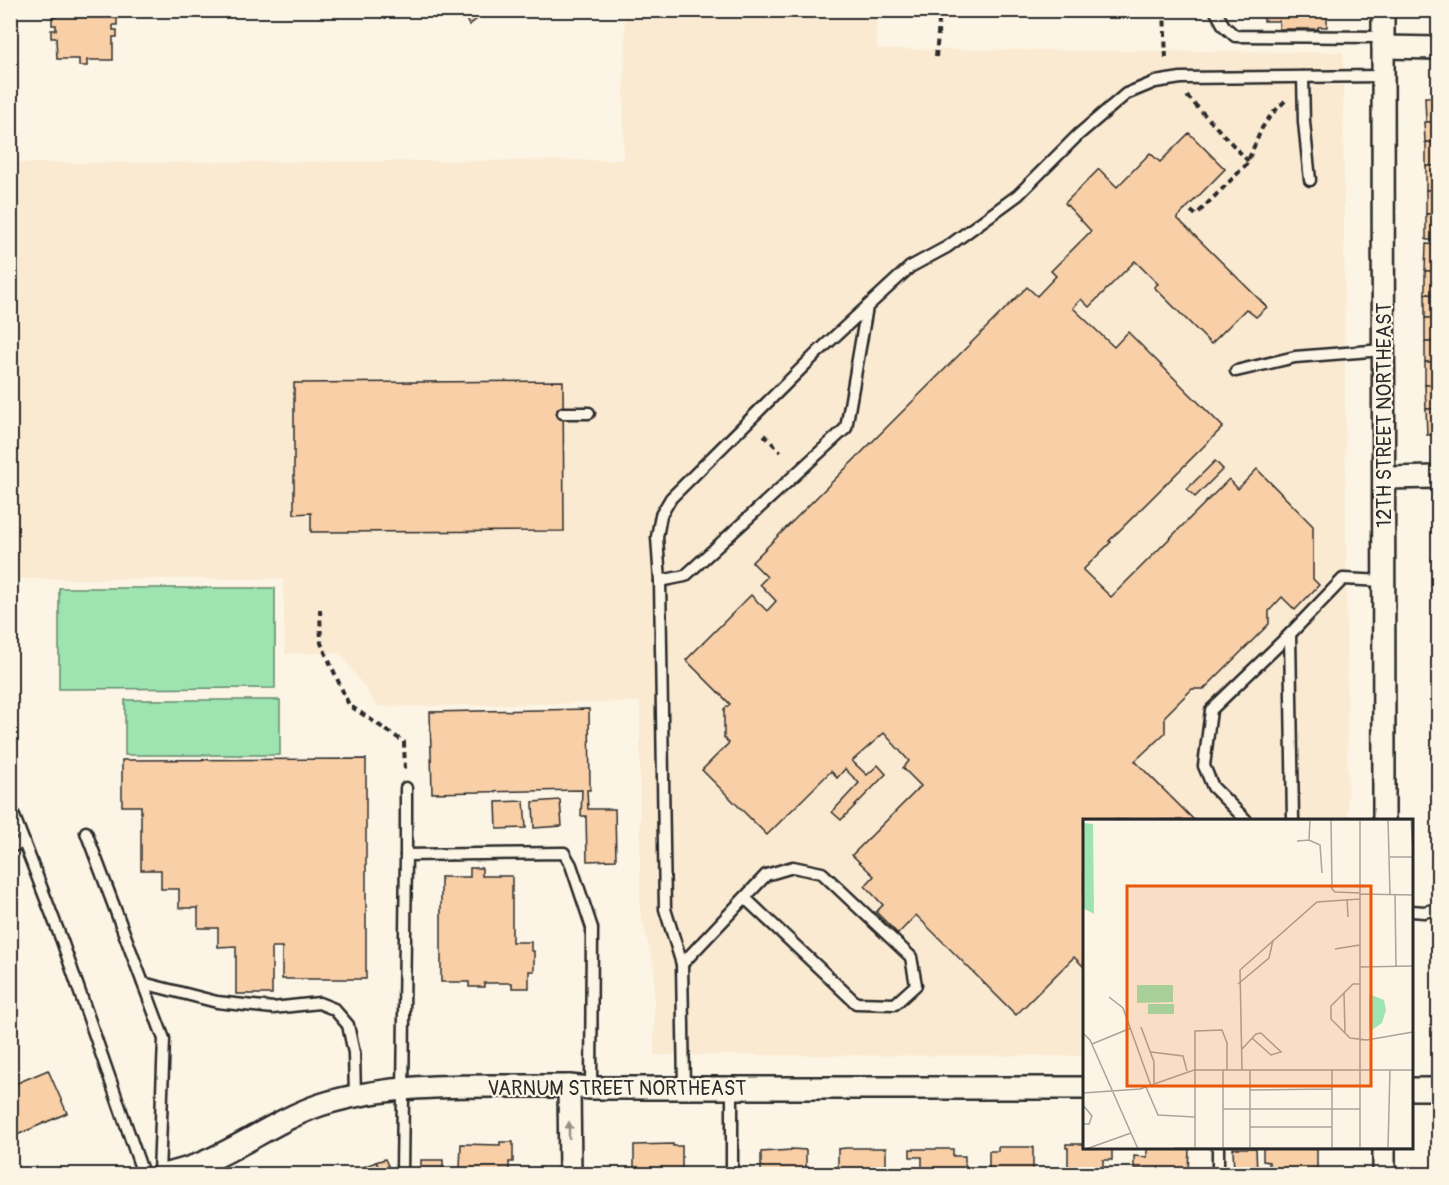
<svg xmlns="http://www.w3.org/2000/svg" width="1449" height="1185" font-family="Pangolin,sans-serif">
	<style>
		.built { fill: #fbead2 }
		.park { fill: #9ee4b1; stroke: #64886e; stroke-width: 1.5 }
		.building { fill: #f8cfa7; stroke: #2b2b2b; stroke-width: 1.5 }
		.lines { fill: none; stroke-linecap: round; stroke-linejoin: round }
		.lane-casing { stroke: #2b2b2b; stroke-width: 15 }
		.street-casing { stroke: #2b2b2b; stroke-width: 26 }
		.path { stroke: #2b2b2b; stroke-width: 4; stroke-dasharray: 6 4.5; stroke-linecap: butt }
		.lane { stroke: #fcf5e5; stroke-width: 10 }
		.street { stroke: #fcf5e5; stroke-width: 21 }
		.oneway { fill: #949088 }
		.labels { text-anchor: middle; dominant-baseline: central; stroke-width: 4.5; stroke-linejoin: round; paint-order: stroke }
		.street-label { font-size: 20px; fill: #2b2b2b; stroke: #fcf5e5 }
		.inset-road { fill: none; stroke: #a8a49b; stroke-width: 1.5 }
		.view { fill: #e8590c; fill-opacity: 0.15; stroke: #e8590c; stroke-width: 3 }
		.inset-edge { fill: none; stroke: #2b2b2b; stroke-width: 3 }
	</style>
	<rect width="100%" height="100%" fill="#fcf5e5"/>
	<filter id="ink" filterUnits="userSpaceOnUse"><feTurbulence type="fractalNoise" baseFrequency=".0167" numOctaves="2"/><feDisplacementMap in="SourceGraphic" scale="12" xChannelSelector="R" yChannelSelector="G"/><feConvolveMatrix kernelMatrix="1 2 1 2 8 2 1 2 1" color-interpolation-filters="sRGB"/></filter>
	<g filter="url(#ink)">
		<path class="built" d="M625,11H876L877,49L1343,52L1348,820H1084V1056L654,1055V967L640,912V702L378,707L340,653L285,654L283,579H11L10,163L623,160Z"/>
		<g class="park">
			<path d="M59,588H275V688L59,689Z"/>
			<path d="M1435,641H1438V864H1436Z"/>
			<rect x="125" y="700" width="155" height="55"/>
		</g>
		<g class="building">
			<path d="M56,10H113V17H117V25H113V30H117V37H113V60H87V66H79V59H57L56,38H51V30H56V25H52V17H56Z"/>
			<path d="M461,10H489L469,25Z"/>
			<path d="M1264,10H1327V27H1318V29H1279V21H1264Z"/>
			<path d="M1425,97H1438V122H1426Z"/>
			<path d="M1424,122H1438V143L1425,142Z"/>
			<path d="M1189,133L1225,169L1177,218L1267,307L1256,317L1246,309L1211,344L1154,287L1158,284L1135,261L1089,307L1081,299L1073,308L1114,347L1128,332L1223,427L1109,541L1111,542L1083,570L1111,597L1229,479L1238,489L1257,469L1313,526V579L1319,585L1295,610L1282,597L1269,611V624L1204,689H1192L1165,716V733L1135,761L1194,820H1084V967L1074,957L1016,1015L916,915L898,934L876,912L883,905L865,886L874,876L852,855L921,786L903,768L909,761L884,733L852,761L867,775L878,765L886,774L841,820L832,812L859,783L845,769L837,778L831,771L767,835L702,770L729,743L724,738V709L730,704L686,660L751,595L767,611L776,601L760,584L767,577L752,562L1027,287L1037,296L1056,276L1051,271L1091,231L1065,203L1099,169L1117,187L1150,153L1160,162Z"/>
			<path d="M1426,142L1438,143V166H1426Z"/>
			<rect x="1426" y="166" width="12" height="24"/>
			<rect x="1426" y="190" width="12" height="24"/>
			<rect x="1426" y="214" width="12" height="26"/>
			<path d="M1426,244L1438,245V271H1425Z"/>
			<path d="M1425,271H1438V295L1425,294Z"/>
			<path d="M1425,294L1438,295V318H1425Z"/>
			<rect x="1425" y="318" width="13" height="24"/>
			<rect x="1425" y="342" width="13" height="20"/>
			<rect x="1425" y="362" width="13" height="23"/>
			<path d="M563,381L564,531L311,532V513L294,514V383Z"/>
			<path d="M1425,385H1438V409H1426Z"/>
			<path d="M1426,409H1438V435H1427Z"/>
			<path d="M1215,461L1223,469L1195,497L1187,489Z"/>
			<rect x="1434" y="513" width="4" height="72"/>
			<path d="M589,709L590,790H587L588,809H615L616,860L587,861L586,816H581L582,790L432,793L430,712Z"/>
			<path d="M366,759V979H282V947H272V994H236V946L218,947V928H198V908H179V889H161V870H141V806H122V760Z"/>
			<path d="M560,800L562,826L534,828L533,802Z"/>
			<path d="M524,801L526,828L497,829L496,802Z"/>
			<path d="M470,868H482V876H512V942H531V951H534V971H529V988H512V983H484V987H469V982H441V877H470Z"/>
			<path d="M48,1070L67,1113L10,1138V1086Z"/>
			<path d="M500,1142H513V1162H509V1173L465,1172V1169H460L461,1144L500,1145Z"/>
			<path d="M673,1144V1146H682V1172H673V1174H634V1145Z"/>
			<path d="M1066,1144H1084V1148H1112V1160H1103V1174H1068V1148H1066Z"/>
			<path d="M998,1147H1033V1174H998V1172H989V1151H998Z"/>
			<path d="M846,1148H886V1174H847V1169H838V1149Z"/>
			<path d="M1147,1148H1189L1188,1174H1147V1169H1134V1156L1147,1157Z"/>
			<path d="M1233,1148H1256L1257,1174H1234Z"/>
			<path d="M1263,1148H1317V1172L1269,1170V1162L1263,1161Z"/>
			<path d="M791,1149L806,1150V1174H761V1152L791,1150Z"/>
			<path d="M910,1149H953V1156H965V1174H922V1157H910Z"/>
			<path d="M385,1159L392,1174H382L376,1162Z"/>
			<rect x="421" y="1160" width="22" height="12"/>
			<path d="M376,1162L382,1174H358L356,1170Z"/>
			<path d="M1269,1170L1327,1172V1174H1269Z"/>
		</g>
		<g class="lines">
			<defs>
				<g id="lane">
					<path d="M1215,10L1224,26L1235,36L1383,37"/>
					<path d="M1303,77L1304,122L1310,180"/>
					<path d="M1236,371L1295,357L1383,350"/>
					<path d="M563,413H589"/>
					<path d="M660,581L685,576L846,428L867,307"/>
					<path d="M1290,634L1293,820"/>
					<path d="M406,788V855"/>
					<path d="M10,806L62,941L143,1174"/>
					<path d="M1246,820L1213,787L1204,766L1211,710L1290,634L1343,579L1384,581"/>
					<path d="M86,832L164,1039L159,1174"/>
					<path d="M10,847L24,842"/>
					<path d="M1412,911L1424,912L1438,909"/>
					<path d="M682,964L766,875L793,867L822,873L911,957L916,985L895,1004L856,1003L745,898"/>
					<path d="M143,983L217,1002L273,1008L319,1003L334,1009L348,1025L354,1053L355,1096"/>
					<path d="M684,1088L682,964L665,909L660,581L657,537L661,515L671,498L819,351L910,267L947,247L1018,195L1078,135L1126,94L1155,82L1181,78L1383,76"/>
					<path d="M732,1088V1174"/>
					<path d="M1218,1148V1174"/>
					<path d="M402,1174L406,855L564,853L571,865L592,928L591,1088"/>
				</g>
				<g id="street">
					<path d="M1383,10L1384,820"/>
					<path d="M1383,47L1438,48"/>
					<path d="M1385,478L1438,477"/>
					<path d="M569,1086L570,1174"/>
					<path d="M1412,1089H1438"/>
					<path d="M1384,1148V1174"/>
					<path d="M166,1174C221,1164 267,1123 320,1105C399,1080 487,1087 569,1086L591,1088H1084"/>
				</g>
			</defs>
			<use href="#lane" class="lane-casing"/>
			<use href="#street" class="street-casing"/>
			<g class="path">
				<path d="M1164,10L1166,59"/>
				<path d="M936,57L940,10"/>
				<path d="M1187,96L1248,161"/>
				<path d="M1191,211L1196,215L1246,165L1262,128L1271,115L1285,101"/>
				<path d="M764,435L781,452"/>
				<path d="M320,609L321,643L349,705L404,742L405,771"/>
			</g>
			<use href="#lane" class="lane"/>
			<use href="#street" class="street"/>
		</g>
		<defs><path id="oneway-solid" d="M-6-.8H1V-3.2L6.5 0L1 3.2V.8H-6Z" transform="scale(1.5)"/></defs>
		<use class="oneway" href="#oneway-solid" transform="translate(569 1130) rotate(-90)"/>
	</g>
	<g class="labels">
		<g class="street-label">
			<text transform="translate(1384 415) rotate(-90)">12TH STREET NORTHEAST</text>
			<text x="617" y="1088">VARNUM STREET NORTHEAST</text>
		</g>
	</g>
	<g transform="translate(1083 819)">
		<rect width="330" height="330" fill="#fcf5e5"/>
		<path d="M0,4L10,5L11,95L0,89Z" fill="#9ee4b1"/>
		<path d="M54,166H90V183L54,184ZM286,175L301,181L303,191L299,204L286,213ZM65,185H91V195H65Z" fill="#9ee4b1"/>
		<path class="inset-road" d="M248,0L249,70L252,73L277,74M277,0V330M305,0L307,76M0,1H330M328,1L330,32M226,21L227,1M214,22L226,21L237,26L239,54M307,38H330M277,75L330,76M312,76L313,147M264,80L265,98M252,130L277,126M277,148L330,147M155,165L186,139L190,121M277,165H270L248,187V200L267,219L284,221L330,213M261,174L262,214M26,178L40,189L68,267M58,208L71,243V266M0,214L7,221L55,330M9,225L48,209M159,230L173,215L178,214L198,233L188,236L169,219M68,233L100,237L104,252M140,251V330M159,251L157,151L234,83L277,80M167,251V330M249,251V330M63,268L75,296L112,298M167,271L249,270M0,274L57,270L111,251H330M0,286L9,297L6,305H0M140,290H277M167,308H249M91,329H330M305,329L307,251M3,330L48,314M112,330V212L139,211L144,224V251"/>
		<path class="view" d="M44,67H288V267H44Z"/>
		<rect width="330" height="330" class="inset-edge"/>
	</g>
	<rect width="1449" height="1185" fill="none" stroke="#fcf5e5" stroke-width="36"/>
	<rect x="18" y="18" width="1413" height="1149" fill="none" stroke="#2b2b2b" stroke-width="2" filter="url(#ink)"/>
</svg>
